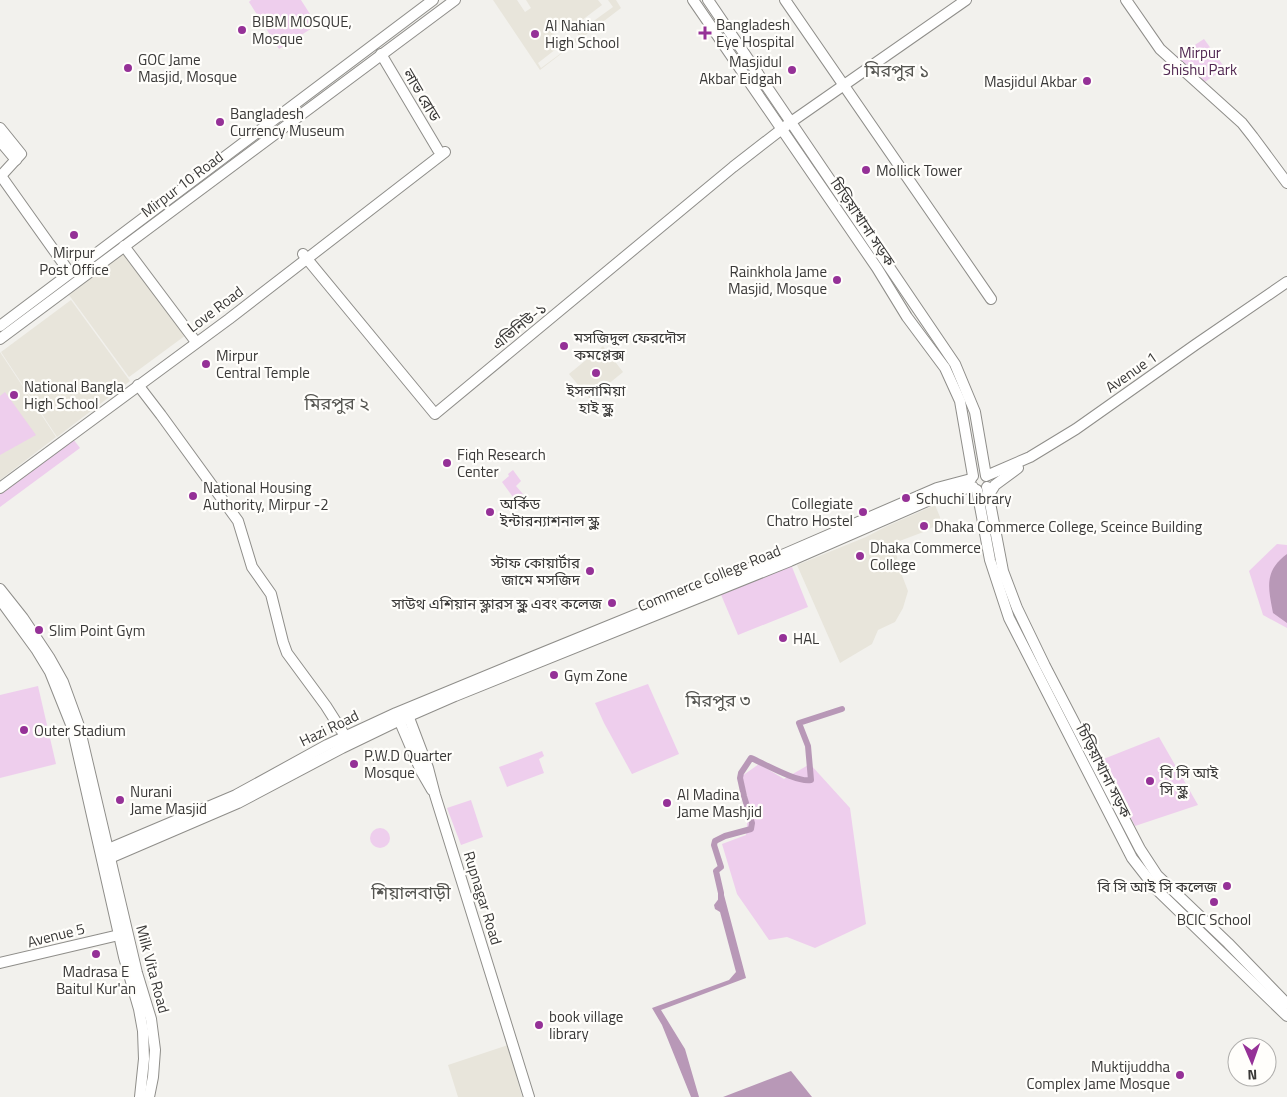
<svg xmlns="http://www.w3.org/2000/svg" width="1287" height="1097" font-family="'Titillium Web','Noto Sans Bengali',sans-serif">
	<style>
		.built { fill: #e8e5db; fill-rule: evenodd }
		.green { fill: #eeceed }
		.water { fill: #b898b7 }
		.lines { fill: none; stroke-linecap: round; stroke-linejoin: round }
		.canal { stroke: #b898b7; stroke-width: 6 }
		.secondary-casing { stroke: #8f8e8a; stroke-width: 12 }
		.primary-casing { stroke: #8f8e8a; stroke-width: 12 }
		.secondary { stroke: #fff; stroke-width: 10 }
		.primary { stroke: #fff; stroke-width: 10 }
		.poi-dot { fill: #953197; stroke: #fffefb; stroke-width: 2 }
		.labels { text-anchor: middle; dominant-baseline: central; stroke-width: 4.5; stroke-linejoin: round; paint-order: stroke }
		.poi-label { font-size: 15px; fill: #393837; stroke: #fffefb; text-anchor: start }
		.park-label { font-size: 15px; fill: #502651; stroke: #fffefb }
		.street-label { font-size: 15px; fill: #393837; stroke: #fffefb }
		.quarter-label { font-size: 18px; fill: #555551; stroke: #fffefb }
	</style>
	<rect width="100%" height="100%" fill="#f2f1ed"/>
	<g class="built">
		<path d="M493,0H517L525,12L531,8L526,0H598L602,5L565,33L556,20L548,25L563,47L579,36L577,33L613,7L608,0H616L621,8L540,70ZM559,44L564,51L541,68L538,63L556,49L555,47Z"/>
		<path d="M127,250L186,335L129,377L69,295Z"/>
		<path d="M71,300L130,381L57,437L1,352Z"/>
		<path d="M603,346L623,372L590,399L569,374Z"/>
		<path d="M0,352L56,437L0,480Z"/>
		<path d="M935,505L940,517V523L926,531L897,542L896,549L898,565L908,591L903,608L895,622L878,630L872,644L840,663L797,565L866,537L885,527Z"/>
		<path d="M508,1045L522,1097H458L448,1065Z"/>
	</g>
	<g class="green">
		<path d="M251,0H301L317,25L279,49L249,2Z"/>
		<path d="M1204,39L1225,68L1202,84L1173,59Z"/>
		<path d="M5,392L36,435L0,455V396Z"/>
		<path d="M73,439L80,448L0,507V494Z"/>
		<path d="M513,470L521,481L516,486L523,494L515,500L502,482L509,476L508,474Z"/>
		<path d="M1277,544L1287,545V628L1263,615L1249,571Z"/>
		<path d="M790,562L808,607L738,635L719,590Z"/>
		<path d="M648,684L679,754L632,774L604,723L595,703Z"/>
		<path d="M38,686L56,764L0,778V695Z"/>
		<path d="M1159,737L1198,805L1135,826L1101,760Z"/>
		<path d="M542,751L544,756L539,759L544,773L507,787L499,767Z"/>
		<path d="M759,764L784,779L810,764L850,808L866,924L815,948L787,937L769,940L737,894L722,844L746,835L749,804L742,776Z"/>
		<path d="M471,800L483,837L461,845L447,808Z"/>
		<circle cx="380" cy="838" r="10"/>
	</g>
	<g class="water">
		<path d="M1287,554V623L1273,613C1268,587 1264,571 1287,554Z"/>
		<path d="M724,895L746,978L661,1010L685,1049L699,1097H691L662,1025L652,1008L729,980L736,972L720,912L715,909L714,905L720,897Z"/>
		<path d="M791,1071L812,1097H723Z"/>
	</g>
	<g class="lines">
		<path class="canal" d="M721,905V893L716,871L721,867L714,845L715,841L725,836L751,829L752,823L744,796L740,778L741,773L751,758C765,764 798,783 811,780L808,746L799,723L842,709"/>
		<defs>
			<g id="secondary">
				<path d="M693,0L877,268L907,317L945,368L960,401L973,476"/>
				<path d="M708,0L955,364L975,412L986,476L1030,457L1076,429L1195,345L1287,282"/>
				<path d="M785,0L991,299"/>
				<path d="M1126,0L1160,49L1242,123L1253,137L1287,183"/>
				<path d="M381,54L438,150"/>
				<path d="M0,128L21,154L0,177"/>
				<path d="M0,141L16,160"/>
				<path d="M1,176L70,273"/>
				<path d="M124,246L196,342"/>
				<path d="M303,254L435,414L733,167L791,122L966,0"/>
				<path d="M138,385L161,415L238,521L252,567L271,594L283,642L287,653L326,706L345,736"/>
				<path d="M987,487L1003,571L1017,608L1045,666L1140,849L1157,875L1228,943L1287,1004"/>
				<path d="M0,488L229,319L445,152"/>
				<path d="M977,490L990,560L1009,618L1132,858L1157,890L1287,1016"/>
				<path d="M988,496L995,485L1018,468"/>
				<path d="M0,589L23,618L49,657L63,682L79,726L137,973L151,1019L155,1050L153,1077L149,1097"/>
				<path d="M1,601L36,649L50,672L72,727L124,957L139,1009L143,1031L144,1059L140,1097"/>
				<path d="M406,710L428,768L435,795L529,1097"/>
				<path d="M397,715L421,771L432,790"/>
				<path d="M101,852L236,795L327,745L396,713L505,668L787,553L937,488L971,479"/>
				<path d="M103,861L238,803L342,748L400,720L455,696L790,561L948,492L973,487"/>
				<path d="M0,963L119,935"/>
			</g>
			<g id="primary">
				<path d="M0,326L433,0"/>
				<path d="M0,339L455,0"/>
			</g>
		</defs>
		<use href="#secondary" class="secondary-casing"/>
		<use href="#primary" class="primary-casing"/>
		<use href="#secondary" class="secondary"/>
		<use href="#primary" class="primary"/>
	</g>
	<g class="poi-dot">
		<circle cx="242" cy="30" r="5"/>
		<path d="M702.5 25.5h5v5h5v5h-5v5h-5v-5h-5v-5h5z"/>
		<circle cx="535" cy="34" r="5"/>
		<circle cx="128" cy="68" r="5"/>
		<circle cx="792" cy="70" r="5"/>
		<circle cx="1087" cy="81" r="5"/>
		<circle cx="220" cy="122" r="5"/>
		<circle cx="866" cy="170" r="5"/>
		<circle cx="74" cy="235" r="5"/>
		<circle cx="837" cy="280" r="5"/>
		<circle cx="564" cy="346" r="5"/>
		<circle cx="206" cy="364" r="5"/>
		<circle cx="596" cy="373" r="5"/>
		<circle cx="14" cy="395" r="5"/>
		<circle cx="447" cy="463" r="5"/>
		<circle cx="193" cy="496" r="5"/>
		<circle cx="906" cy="498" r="5"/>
		<circle cx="490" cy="512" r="5"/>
		<circle cx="863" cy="512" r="5"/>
		<circle cx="924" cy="526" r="5"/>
		<circle cx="860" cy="556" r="5"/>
		<circle cx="590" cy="571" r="5"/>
		<circle cx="612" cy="603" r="5"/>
		<circle cx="39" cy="630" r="5"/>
		<circle cx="783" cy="638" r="5"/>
		<circle cx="554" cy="675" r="5"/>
		<circle cx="24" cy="730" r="5"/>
		<circle cx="354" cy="764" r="5"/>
		<circle cx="1150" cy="781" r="5"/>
		<circle cx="120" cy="800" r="5"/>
		<circle cx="667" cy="803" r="5"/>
		<circle cx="1227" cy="886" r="5"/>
		<circle cx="1214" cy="902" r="5"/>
		<circle cx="96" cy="954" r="5"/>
		<circle cx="539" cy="1025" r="5"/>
		<circle cx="1180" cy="1075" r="5"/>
	</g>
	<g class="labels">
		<g class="poi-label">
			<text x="252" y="21">BIBM MOSQUE,<tspan x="252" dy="17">Mosque</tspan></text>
			<text x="716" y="24">Bangladesh<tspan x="716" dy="17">Eye Hospital</tspan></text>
			<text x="545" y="25">Al Nahian<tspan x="545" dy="17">High School</tspan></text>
			<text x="138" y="59">GOC Jame<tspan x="138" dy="17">Masjid, Mosque</tspan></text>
			<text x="782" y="61" text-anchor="end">Masjidul<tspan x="782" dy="17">Akbar Eidgah</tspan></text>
			<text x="1077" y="81" text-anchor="end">Masjidul Akbar</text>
			<text x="230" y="113">Bangladesh<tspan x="230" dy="17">Currency Museum</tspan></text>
			<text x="876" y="170">Mollick Tower</text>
			<text x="74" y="252" text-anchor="middle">Mirpur<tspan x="74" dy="17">Post Office</tspan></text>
			<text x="827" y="271" text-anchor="end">Rainkhola Jame<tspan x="827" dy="17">Masjid, Mosque</tspan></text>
			<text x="574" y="337">মসজিদুল ফেরদৌস<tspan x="574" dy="17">কমপ্লেক্স</tspan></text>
			<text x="216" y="355">Mirpur<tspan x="216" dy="17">Central Temple</tspan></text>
			<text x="24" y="386">National Bangla<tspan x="24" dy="17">High School</tspan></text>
			<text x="596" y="390" text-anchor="middle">ইসলামিয়া<tspan x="596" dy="17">হাই স্কুল</tspan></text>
			<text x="457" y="454">Fiqh Research<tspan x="457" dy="17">Center</tspan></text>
			<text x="203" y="487">National Housing<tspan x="203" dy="17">Authority, Mirpur -2</tspan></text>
			<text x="916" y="498">Schuchi Library</text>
			<text x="500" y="503">অর্কিড<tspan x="500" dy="17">ইন্টারন্যাশনাল স্কুল</tspan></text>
			<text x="853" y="503" text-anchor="end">Collegiate<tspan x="853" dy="17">Chatro Hostel</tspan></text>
			<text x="934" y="526">Dhaka Commerce College, Sceince Building</text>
			<text x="870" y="547">Dhaka Commerce<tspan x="870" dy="17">College</tspan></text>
			<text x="580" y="562" text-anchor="end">স্টাফ কোয়ার্টার<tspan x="580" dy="17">জামে মসজিদ</tspan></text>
			<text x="602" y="603" text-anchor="end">সাউথ এশিয়ান স্কলারস স্কুল এবং কলেজ</text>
			<text x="49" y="630">Slim Point Gym</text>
			<text x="793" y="638">HAL</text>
			<text x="564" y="675">Gym Zone</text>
			<text x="34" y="730">Outer Stadium</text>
			<text x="364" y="755">P.W.D Quarter<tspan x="364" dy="17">Mosque</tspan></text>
			<text x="1160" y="772">বি সি আই<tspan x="1160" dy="17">সি স্কুল</tspan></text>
			<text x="130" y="791">Nurani<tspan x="130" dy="17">Jame Masjid</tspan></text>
			<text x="677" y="794">Al Madina<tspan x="677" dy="17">Jame Mashjid</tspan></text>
			<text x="1217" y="886" text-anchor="end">বি সি আই সি কলেজ</text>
			<text x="1214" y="919" text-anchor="middle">BCIC School</text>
			<text x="96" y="971" text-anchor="middle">Madrasa E<tspan x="96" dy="17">Baitul Kur'an</tspan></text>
			<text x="549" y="1016">book village<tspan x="549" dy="17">library</tspan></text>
			<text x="1170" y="1066" text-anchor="end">Muktijuddha<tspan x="1170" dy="17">Complex Jame Mosque</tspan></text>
		</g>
		<g class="park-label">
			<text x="1200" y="52">Mirpur<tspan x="1200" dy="17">Shishu Park</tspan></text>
		</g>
		<g class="street-label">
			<text transform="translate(422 95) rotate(59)">লাভ রোড</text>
			<text transform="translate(182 184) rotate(-37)">Mirpur 10 Road</text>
			<text transform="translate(863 222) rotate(56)">চিড়িয়াখানা সড়ক</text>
			<text transform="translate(215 309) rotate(-37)">Love Road</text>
			<text transform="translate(519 326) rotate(-39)">এভিনিউ-১</text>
			<text transform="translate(1131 372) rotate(-35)">Avenue 1</text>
			<text transform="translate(709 578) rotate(-22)">Commerce College Road</text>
			<text transform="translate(329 728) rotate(-26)">Hazi Road</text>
			<text transform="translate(1104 771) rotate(63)">চিড়িয়াখানা সড়ক</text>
			<text transform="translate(483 898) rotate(73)">Rupnagar Road</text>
			<text transform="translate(56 935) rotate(-14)">Avenue 5</text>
			<text transform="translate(153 969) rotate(75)">Milk Vita Road</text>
		</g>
		<g class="quarter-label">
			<text x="897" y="70">মিরপুর ১</text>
			<text x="337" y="403">মিরপুর ২</text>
			<text x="718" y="700">মিরপুর ৩</text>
			<text x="411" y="892">শিয়ালবাড়ী</text>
		</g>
	</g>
	<g transform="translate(1252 1062) rotate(178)"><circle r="24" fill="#fffefb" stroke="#b0afad"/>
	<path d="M0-4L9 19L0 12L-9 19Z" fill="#953197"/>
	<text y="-8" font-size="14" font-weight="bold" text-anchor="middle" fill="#393837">N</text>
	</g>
</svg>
